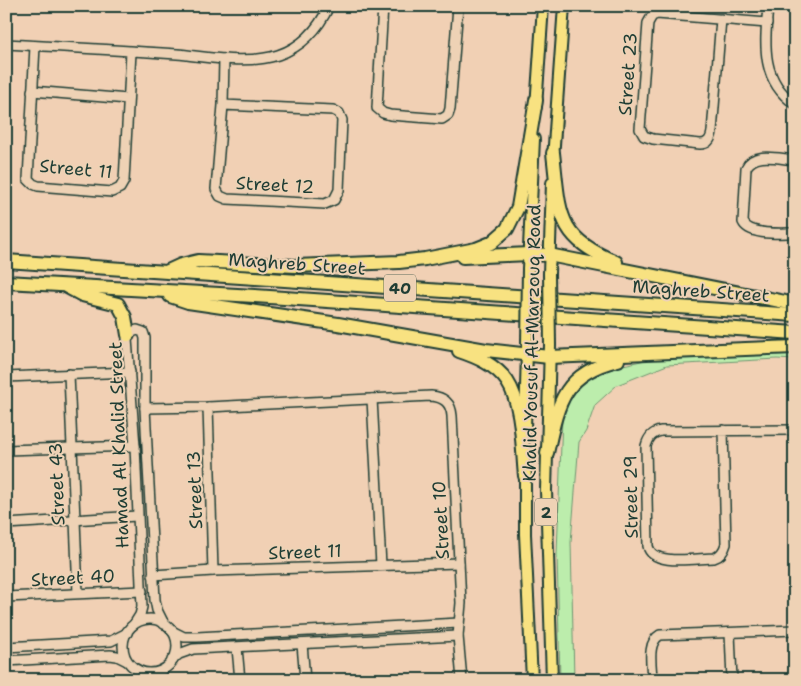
<svg xmlns="http://www.w3.org/2000/svg" width="801" height="686" font-family="'Shantell Sans',sans-serif">
	<style>
		.green { fill: #bcedac; stroke: #6e9570 }
		.lines { fill: none; stroke-linecap: round; stroke-linejoin: round }
		.minor-casing { stroke: #1f3d34; stroke-width: 12 }
		.major-casing { stroke: #1f3d34; stroke-width: 14 }
		.highway-casing { stroke: #1f3d34; stroke-width: 16 }
		.minor { stroke: #eed2b5; stroke-width: 9 }
		.major { stroke: #f8e281; stroke-width: 10 }
		.highway { stroke: #f8e281; stroke-width: 12 }
		.major-bridge-casing { stroke: #1f3d34; stroke-width: 14; stroke-linecap: butt }
		.major-bridge { stroke: #f8e281; stroke-width: 10 }
		.labels { text-anchor: middle; dominant-baseline: central; stroke-width: 4; stroke-linejoin: round; paint-order: stroke }
		.shield { fill: #eed2b5; stroke: #5d6a5b; stroke-width: 1 }
		.shield-label { font-size: 16px; font-weight: bold; fill: #1f3d34 }
		.street-label { font-size: 18px; fill: #1f3d34; stroke: #eed2b5 }
	</style>
	<rect width="100%" height="100%" fill="#f1d0b4"/>
	<filter id="ink" filterUnits="userSpaceOnUse"><feTurbulence type="fractalNoise" baseFrequency=".02" numOctaves="2"/><feDisplacementMap in="SourceGraphic" scale="10" xChannelSelector="R" yChannelSelector="G"/><feConvolveMatrix kernelMatrix="1 2 1 2 8 2 1 2 1" color-interpolation-filters="sRGB"/></filter>
	<g filter="url(#ink)">
		<path class="green" d="M795,353V360L777,359L667,365L617,385L595,405L586,431L579,442L571,542L574,680H560L557,554L562,417L568,392L583,374L659,357Z"/>
		<g class="lines">
			<defs>
				<g id="minor">
					<path d="M383,6L377,108L383,113L390,115L442,119L448,115L450,109L458,6"/>
					<path d="M768,6C765,43 760,80 795,104"/>
					<path d="M721,19L712,132C711,139 708,144 700,144L653,139L644,136L640,129L648,23L652,16L657,14L767,23"/>
					<path d="M6,44C63,47 120,50 177,54C209,57 246,65 278,55C302,47 319,28 329,6"/>
					<path d="M35,46L28,179L33,184L38,186L112,192L120,188L124,181L131,52"/>
					<path d="M32,91L128,99"/>
					<path d="M223,105L333,110L339,113L342,120L339,190L334,200L325,204L227,199L220,196L216,189L223,105L224,59"/>
					<path d="M795,160C779,159 754,151 746,168L743,222C749,236 781,233 795,233"/>
					<path d="M69,374L78,593"/>
					<path d="M6,377L130,372"/>
					<path d="M372,399L381,565"/>
					<path d="M208,407L213,571"/>
					<path d="M145,408L208,407L431,396C444,397 451,403 452,416L461,603L458,636L462,680"/>
					<path d="M723,430L726,544C724,551 721,556 714,558C697,558 652,567 648,546L646,446C648,438 653,432 661,431L795,430"/>
					<path d="M6,450L135,446"/>
					<path d="M6,524L137,516"/>
					<path d="M153,575L213,571L459,563"/>
					<path d="M6,597L142,591"/>
					<circle cx="150" cy="646" r="27"/>
					<path d="M135,623L140,615L142,607L135,446L127,339L130,333L137,330L143,332L145,338V408L155,600L157,610L164,624"/>
					<path d="M172,631L184,637H197L459,623"/>
					<path d="M730,633L732,680"/>
					<path d="M302,644L305,680"/>
					<path d="M6,647L111,641L127,633"/>
					<path d="M237,648L240,680"/>
					<path d="M172,660L179,654L193,649L458,636"/>
					<path d="M6,661L110,655L117,656L127,661"/>
					<path d="M652,680C652,666 646,643 660,635L795,630"/>
				</g>
				<g id="major">
					<path d="M536,107L543,6"/>
					<path d="M553,159L564,6"/>
					<path d="M528,269L534,139"/>
					<path d="M549,274L552,183"/>
					<path d="M550,345L546,490L552,680"/>
					<path d="M525,429L527,348"/>
					<path d="M525,468V534L532,680"/>
				</g>
				<g id="highway">
					<path d="M553,153C560,212 555,237 616,262"/>
					<path d="M463,257L529,254L549,255L795,304"/>
					<path d="M6,261L795,315"/>
					<path d="M168,271L181,265L198,261L295,266L399,262L425,259L476,249L491,243L507,229L518,207L536,100"/>
					<path d="M6,282L255,296L795,333"/>
					<path d="M67,287L82,295L118,304L125,317L128,335"/>
					<path d="M170,296L188,302L338,324L486,350L549,357L795,347"/>
					<path d="M459,351C477,357 496,365 507,381C523,405 522,448 525,476"/>
					<path d="M547,453C558,403 563,373 618,360"/>
				</g>
			</defs>
			<use href="#minor" class="minor-casing"/>
			<use href="#major" class="major-casing"/>
			<use href="#highway" class="highway-casing"/>
			<use href="#minor" class="minor"/>
			<use href="#major" class="major"/>
			<use href="#highway" class="highway"/>
			<defs>
				<g id="major-bridge">
					<path d="M549,274L550,345"/>
					<path d="M527,345L528,269"/>
				</g>
			</defs>
			<use href="#major-bridge" class="major-bridge-casing"/>
			<use href="#major-bridge" class="major-bridge"/>
		</g>
	</g>
	<g class="labels">
		<g class="shield">
			<rect x="384" y="274.5" width="32" height="27" rx="4"/>
			<rect x="535" y="498.5" width="22" height="27" rx="4"/>
		</g>
		<g class="shield-label">
			<text x="400" y="288">40</text>
			<text x="546" y="512">2</text>
		</g>
		<g class="street-label">
			<text transform="translate(628 74) rotate(-86)">Street 23</text>
			<text transform="translate(76 169) rotate(5)">Street 11</text>
			<text transform="translate(275 185) rotate(3)">Street 12</text>
			<text transform="translate(297 264) rotate(4)">Maghreb Street</text>
			<text transform="translate(701 291) rotate(4)">Maghreb Street</text>
			<text transform="translate(532 343) rotate(-89)">Khalid Yousuf Al-Marzouq Road</text>
			<text transform="translate(119 445) rotate(-92)">Hamad Al Khalid Street</text>
			<text transform="translate(57 484) rotate(-92)">Street 43</text>
			<text transform="translate(195 490) rotate(-92)">Street 13</text>
			<text transform="translate(631 497) rotate(-91)">Street 29</text>
			<text transform="translate(441 520) rotate(-93)">Street 10</text>
			<text transform="translate(305 552) rotate(-2)">Street 11</text>
			<text transform="translate(73 578) rotate(-3)">Street 40</text>
		</g>
	</g>
	<rect width="801" height="686" fill="none" stroke="#eed2b5" stroke-width="25"/>
	<rect x="12" y="12" width="776" height="661" fill="none" stroke="#1f3d34" stroke-width="2" filter="url(#ink)"/>
</svg>
